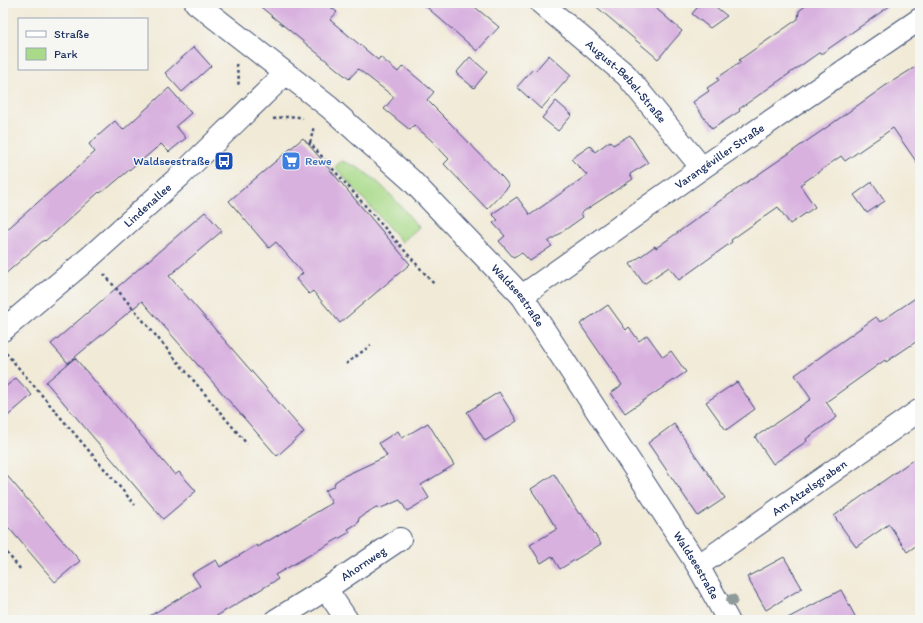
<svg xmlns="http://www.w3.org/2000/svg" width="923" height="623" font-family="Itim,sans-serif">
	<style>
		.green { fill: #a9da89; stroke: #628474 }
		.building { fill: #d8b1df }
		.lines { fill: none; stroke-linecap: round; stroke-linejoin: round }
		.minor-casing { stroke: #3b4b70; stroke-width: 24 }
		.path { stroke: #3b4b70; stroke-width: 2.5; stroke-dasharray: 3 3; stroke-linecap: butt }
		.minor { stroke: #fff; stroke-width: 22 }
		.tree { fill: #8f9b9a }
		.labels { text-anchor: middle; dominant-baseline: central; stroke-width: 3; stroke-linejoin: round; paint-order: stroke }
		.street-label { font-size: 12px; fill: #1b2f5e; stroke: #f6f6f2 }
		.transit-label { font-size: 12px; fill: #164399; stroke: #f6f6f2; text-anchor: end }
		.shop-label { font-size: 12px; fill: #366cbe; stroke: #f6f6f2; text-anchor: start }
	</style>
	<rect width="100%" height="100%" fill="#f6f6f2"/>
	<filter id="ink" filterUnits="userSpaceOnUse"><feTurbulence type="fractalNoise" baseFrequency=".025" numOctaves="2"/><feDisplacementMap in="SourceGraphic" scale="8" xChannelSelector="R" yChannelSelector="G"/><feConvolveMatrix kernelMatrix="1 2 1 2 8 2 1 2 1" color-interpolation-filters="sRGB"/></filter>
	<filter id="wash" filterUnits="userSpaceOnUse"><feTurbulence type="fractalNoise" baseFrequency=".012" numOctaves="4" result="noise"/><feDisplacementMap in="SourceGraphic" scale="16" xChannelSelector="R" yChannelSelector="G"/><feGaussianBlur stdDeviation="0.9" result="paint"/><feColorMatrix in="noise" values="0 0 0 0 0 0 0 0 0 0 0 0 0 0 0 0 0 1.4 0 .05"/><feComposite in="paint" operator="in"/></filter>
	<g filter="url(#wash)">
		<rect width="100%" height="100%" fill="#f1ead7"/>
		<path class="green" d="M341,161C373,169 398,204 419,227L402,242L335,167Z"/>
		<g id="blocks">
			<g class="building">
				<path d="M256,3H325L337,12L330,20L378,60L380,57L398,72L403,66L434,92L427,100L450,123L503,178L509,186L487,209L444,164L449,159L431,140L414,125L410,130L384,109L394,97L358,69L349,79Z"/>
				<path d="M422,3H470L499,27L477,51Z"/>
				<path d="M592,3H650L682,31L658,59Z"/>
				<path d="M701,3H711L727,16L710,28L692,14Z"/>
				<path d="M809,3H894L821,54L820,52L739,109L740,111L712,129L693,102L709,91L707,88L719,80L717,78L741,62L739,60L798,19L799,11Z"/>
				<path d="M194,47L211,66L182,92L165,73Z"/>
				<path d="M549,55L571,75L541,109L517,87L533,69L535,71Z"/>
				<path d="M470,57L487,72L474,88L456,73Z"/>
				<path d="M920,64V167L893,128L845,161L841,156L800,185L815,207L790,224L778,207L731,240L732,242L679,280L669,267L644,284L630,264L655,246L656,248L709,210L708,209L823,130L885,86Z"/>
				<path d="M169,88L191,113L176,126L186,138L169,152L161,144L135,166V165L109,187L100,193L99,192L53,234L45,241L44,240L3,276V233L95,152L89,144L115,121L123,130Z"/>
				<path d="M556,101L572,115L558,131L542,118Z"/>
				<path d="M630,135L648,163L630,174L633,179L581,213L583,217L548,242L552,246L530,261L522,253L513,257L499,241L505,236L493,223L498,220L492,214L517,197L530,215L587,175L571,159L590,146L595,152L610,141L613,145Z"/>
				<path d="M303,138L410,264L340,323L313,291L309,294L296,279L303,273L276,242L269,248L229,201Z"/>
				<path d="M872,182L885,201L867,213L854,195Z"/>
				<path d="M205,212L222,231L169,276L304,432L277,456L142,301L68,363L51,344Z"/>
				<path d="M920,295V339L886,362L885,360L826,402L837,417L806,439L807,441L773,464L755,437L811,399L795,375L876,317L880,322Z"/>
				<path d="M608,305L626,330L629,327L639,341L647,335L663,357L671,351L686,372L625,413L611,393L622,385L580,324Z"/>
				<path d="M75,358L175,475L179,472L196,491L163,519L46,382Z"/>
				<path d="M16,378L32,395L3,420V389Z"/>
				<path d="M737,382L755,409L726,430L706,402Z"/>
				<path d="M499,392L517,421L485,441L467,412Z"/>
				<path d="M428,423L454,465L421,485L429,498L407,511L400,500L381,508L376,507L359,518L358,523L348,529L350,532L275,575L278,579L210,620H143L200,586L192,574L216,560L220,567L257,545L258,547L332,503L325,491L334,486L335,482L344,476L387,456L379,443L398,431L402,438Z"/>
				<path d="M674,424L725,498L698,516L648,443Z"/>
				<path d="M920,455V543L907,552L889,524L856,547L834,516Z"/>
				<path d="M3,471L80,561L55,582L3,521Z"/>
				<path d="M554,474L579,514L581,513L601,544L560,569L552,556L541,563L530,545L557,529L531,489Z"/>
				<path d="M784,557L802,588L766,610L747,577Z"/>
				<path d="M841,590L857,620H784Z"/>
			</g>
		</g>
	</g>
	<g filter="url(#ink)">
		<use href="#blocks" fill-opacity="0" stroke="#3b4b70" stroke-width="1"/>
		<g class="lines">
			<defs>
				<g id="minor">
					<path id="s1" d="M196,3L329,107L411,180L522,296L698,566L728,620"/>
					<path id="s2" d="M541,3L626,75L702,168"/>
					<path id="s3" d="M522,296L702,168L920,19"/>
					<path id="s4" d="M3,330L90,257L180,176L285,74"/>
					<path id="s5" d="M698,566L920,410"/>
					<path d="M326,589L347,620"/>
					<path id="s6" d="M276,620L326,589L400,539"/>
				</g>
			</defs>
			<use href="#minor" class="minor-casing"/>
			<g class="path">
				<path d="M236,64L239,79L238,87"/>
				<path d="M273,119C284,117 292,115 303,118"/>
				<path d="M310,143L314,126"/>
				<path d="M309,145L310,143L434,284"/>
				<path d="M104,274L247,444"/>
				<path d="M6,353L135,505"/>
				<path d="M346,364L371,345"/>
				<path d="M3,548L21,570"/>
			</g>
			<use href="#minor" class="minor"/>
		</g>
		<circle class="tree" cx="732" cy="600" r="6"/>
	</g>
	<defs>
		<symbol id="bus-square" viewBox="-11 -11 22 22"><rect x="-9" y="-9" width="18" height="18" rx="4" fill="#1a4fb4" stroke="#f6f6f2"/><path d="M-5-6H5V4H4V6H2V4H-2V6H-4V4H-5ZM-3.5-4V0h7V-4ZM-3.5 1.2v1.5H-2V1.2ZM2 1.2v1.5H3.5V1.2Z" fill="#fff"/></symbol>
		<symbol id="supermarket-square" viewBox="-11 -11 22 22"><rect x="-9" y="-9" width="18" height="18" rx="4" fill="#3f7fe0" stroke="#f6f6f2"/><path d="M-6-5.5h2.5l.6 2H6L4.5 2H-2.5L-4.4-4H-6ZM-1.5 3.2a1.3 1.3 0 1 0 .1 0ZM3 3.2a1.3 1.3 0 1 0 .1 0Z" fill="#fff"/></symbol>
	</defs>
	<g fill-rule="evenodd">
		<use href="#bus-square" x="213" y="150" width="22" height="22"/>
		<use href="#supermarket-square" x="280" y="150" width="22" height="22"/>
	</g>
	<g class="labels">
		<g class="street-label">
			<text stroke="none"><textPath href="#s2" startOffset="116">August-Bebel-Straße</textPath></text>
			<text stroke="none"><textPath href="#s3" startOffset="242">Varangéviller Straße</textPath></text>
			<text stroke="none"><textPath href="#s4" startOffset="191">Lindenallee</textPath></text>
			<text stroke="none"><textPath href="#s1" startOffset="436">Waldseestraße</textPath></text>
			<text stroke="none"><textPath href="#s5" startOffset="136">Am Atzelsgraben</textPath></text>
			<text stroke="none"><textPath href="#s6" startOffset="104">Ahornweg</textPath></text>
			<text stroke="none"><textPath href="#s1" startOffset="760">Waldseestraße</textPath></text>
		</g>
		<g class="transit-label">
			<text x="210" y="161">Waldseestraße</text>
		</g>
		<g class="shop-label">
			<text x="305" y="161">Rewe</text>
		</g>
	</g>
	<rect width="923" height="623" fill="none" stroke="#f6f6f2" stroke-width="16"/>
	<rect x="18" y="18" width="130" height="52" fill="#f6f6f2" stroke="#9ea6b7"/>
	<rect x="26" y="31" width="20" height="6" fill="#ffffff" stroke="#9ea6b7"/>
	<text x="54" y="38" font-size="12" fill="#1b2f5e">Straße</text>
	<rect x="26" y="48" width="20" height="12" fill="#a9da89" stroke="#9ea6b7"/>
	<text x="54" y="58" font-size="12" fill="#1b2f5e">Park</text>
</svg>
